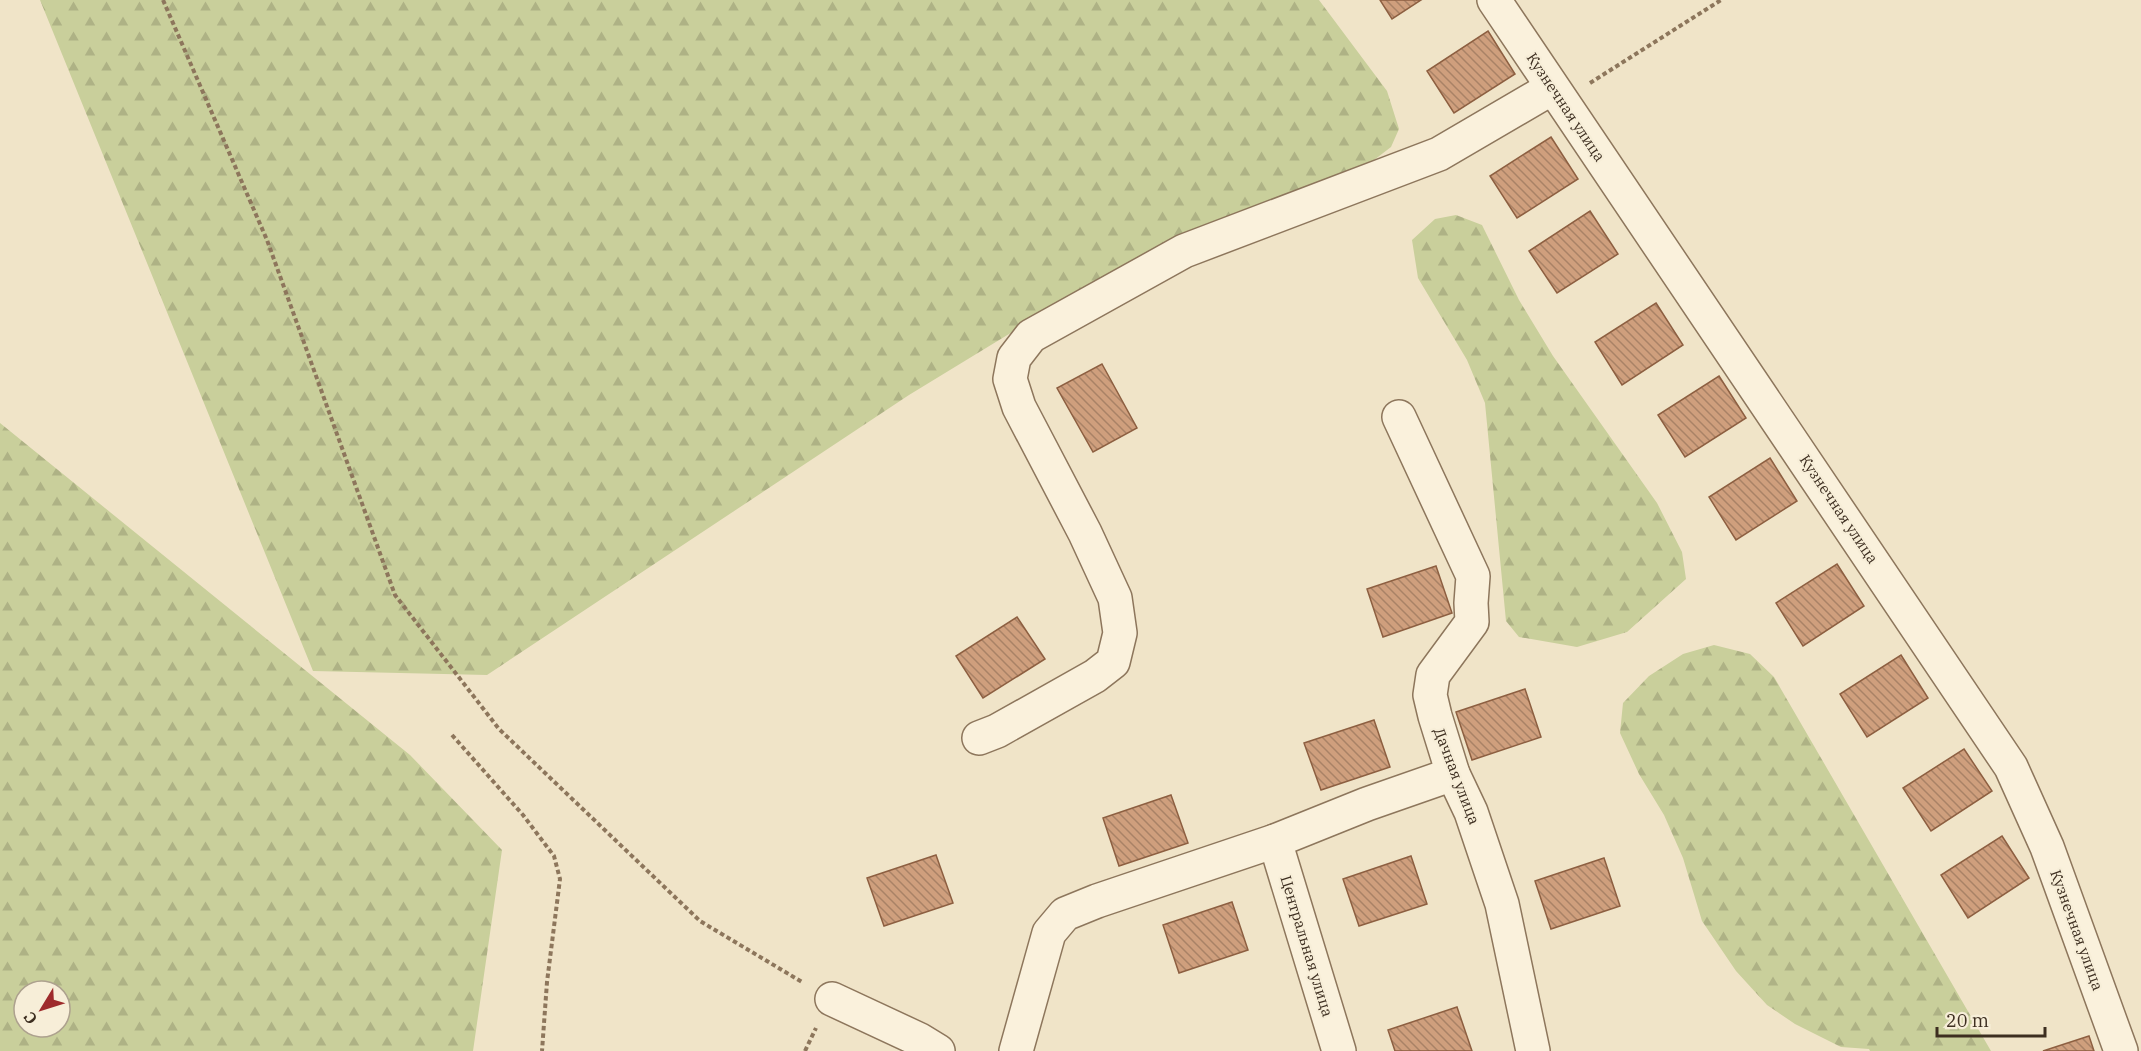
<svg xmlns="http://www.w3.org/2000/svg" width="2141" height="1051" font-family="'IBM Plex Serif',serif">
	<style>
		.forest { fill: url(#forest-firs); fill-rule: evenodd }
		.building { fill: url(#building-back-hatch); stroke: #8d5f41; stroke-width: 1.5 }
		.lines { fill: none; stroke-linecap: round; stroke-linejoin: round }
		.minor-casing { stroke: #8d765c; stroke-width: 36 }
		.path { stroke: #8d765c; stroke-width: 4; stroke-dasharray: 4.5 3; stroke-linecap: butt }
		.minor { stroke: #faf1dc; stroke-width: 33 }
		.labels { text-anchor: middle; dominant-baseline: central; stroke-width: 4.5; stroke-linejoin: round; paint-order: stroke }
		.street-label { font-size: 15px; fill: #3d2e20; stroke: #f7eed8 }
	</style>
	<defs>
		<pattern id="forest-firs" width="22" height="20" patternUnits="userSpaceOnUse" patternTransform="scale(1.5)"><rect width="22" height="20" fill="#c9cf9b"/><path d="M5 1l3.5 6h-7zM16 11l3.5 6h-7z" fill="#aeb285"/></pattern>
		<pattern id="building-back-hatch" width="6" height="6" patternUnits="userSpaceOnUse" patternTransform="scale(1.5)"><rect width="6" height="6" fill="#cf9f7d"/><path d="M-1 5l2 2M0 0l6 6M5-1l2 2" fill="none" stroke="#a98266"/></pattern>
	</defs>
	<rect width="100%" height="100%" fill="#f0e4c8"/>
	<g class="forest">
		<path d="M40,0H1319L1387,91L1399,129L1391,147L1361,170L1114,270L909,395L487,675L313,671Z"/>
		<path d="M1456,215L1482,225L1519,300L1553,356L1657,503L1682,552L1686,579L1627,632L1577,647L1519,637L1506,621L1485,403L1467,360L1418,278L1412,240L1435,219Z"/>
		<path d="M0,423L410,755L502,850L473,1051H0ZM24,991H60V1027H24Z"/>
		<path d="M1714,645L1750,654L1774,677L1991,1051H1870L1869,1049L1841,1047L1795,1024L1767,1005L1736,971L1702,921L1683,858L1664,815L1639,774L1620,733L1623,703L1649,676L1683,654Z"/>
	</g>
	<g class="building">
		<path d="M1380,0H1421L1392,19Z"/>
		<path d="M1488,31L1515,74L1454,113L1427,71Z"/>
		<path d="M1551,137L1578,179L1517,218L1490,176Z"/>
		<path d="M1590,211L1618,254L1557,293L1529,251Z"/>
		<path d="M1656,303L1683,345L1622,385L1595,342Z"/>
		<path d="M1102,364L1137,428L1093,452L1057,388Z"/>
		<path d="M1719,376L1746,418L1685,457L1658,415Z"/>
		<path d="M1770,458L1797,501L1736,540L1709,497Z"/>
		<path d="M1837,564L1864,606L1803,646L1776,603Z"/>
		<path d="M1436,566L1452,613L1383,637L1367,589Z"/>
		<path d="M1017,617L1045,659L983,698L956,656Z"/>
		<path d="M1901,655L1928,698L1867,737L1840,694Z"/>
		<path d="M1525,689L1541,737L1472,760L1456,712Z"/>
		<path d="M1374,720L1390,767L1321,790L1304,743Z"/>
		<path d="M1964,749L1992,791L1931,831L1903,788Z"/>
		<path d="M1171,795L1188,843L1119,866L1103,818Z"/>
		<path d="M2002,836L2029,878L1968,918L1941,875Z"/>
		<path d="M936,855L953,903L884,926L867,878Z"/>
		<path d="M1411,856L1427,904L1359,926L1343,879Z"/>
		<path d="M1604,858L1620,906L1551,929L1535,881Z"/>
		<path d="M1232,902L1248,950L1179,973L1163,925Z"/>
		<path d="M1457,1007L1472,1051H1395L1388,1030Z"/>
		<path d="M2089,1036L2094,1051H2043Z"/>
	</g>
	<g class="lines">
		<defs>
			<g id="minor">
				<path d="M1494,0L2011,767L2047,847L2121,1051"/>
				<path d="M1399,417L1473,576L1471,603L1472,622L1433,675L1430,695L1435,716L1453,774L1471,812L1502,904L1533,1051"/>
				<path d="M979,738L997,731L1095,676L1113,662L1120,633L1115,598L1085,533L1019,407L1010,379L1014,358L1031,336L1184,251L1439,154L1552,88"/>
				<path d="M1275,841L1339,1051"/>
				<path d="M832,999L920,1040L938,1051"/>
				<path d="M1016,1051L1049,933L1065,914L1097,901L1275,841L1367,804L1453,774"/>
			</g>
		</defs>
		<use href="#minor" class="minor-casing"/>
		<g class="path">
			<path d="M163,0L267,240L395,595L499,729L700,921L802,982"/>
			<path d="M1590,83L1721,0"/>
			<path d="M452,735L523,815L554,856L560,879L547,982L542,1051"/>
			<path d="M805,1051L816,1028"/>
		</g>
		<use href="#minor" class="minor"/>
	</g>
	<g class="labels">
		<g class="street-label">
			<text transform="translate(1566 107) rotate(56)">Кузнечная улица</text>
			<text transform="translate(1839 509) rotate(56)">Кузнечная улица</text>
			<text transform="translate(1457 776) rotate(69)">Дачная улица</text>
			<text transform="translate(2077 930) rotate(70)">Кузнечная улица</text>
			<text transform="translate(1307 946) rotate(73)">Центральная улица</text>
		</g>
	</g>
	<g transform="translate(42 1009) rotate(232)"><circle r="28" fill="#f7eed8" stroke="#ada18e" stroke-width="1.5"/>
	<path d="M0-4.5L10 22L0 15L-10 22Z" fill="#9e2a2b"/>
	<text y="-9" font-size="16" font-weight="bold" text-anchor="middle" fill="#3d2e20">С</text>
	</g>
	<path d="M1937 1027v9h108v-9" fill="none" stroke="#3d2e20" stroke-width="3"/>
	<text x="1946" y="1027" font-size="18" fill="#3d2e20" stroke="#f7eed8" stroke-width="4.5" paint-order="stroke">20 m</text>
</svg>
